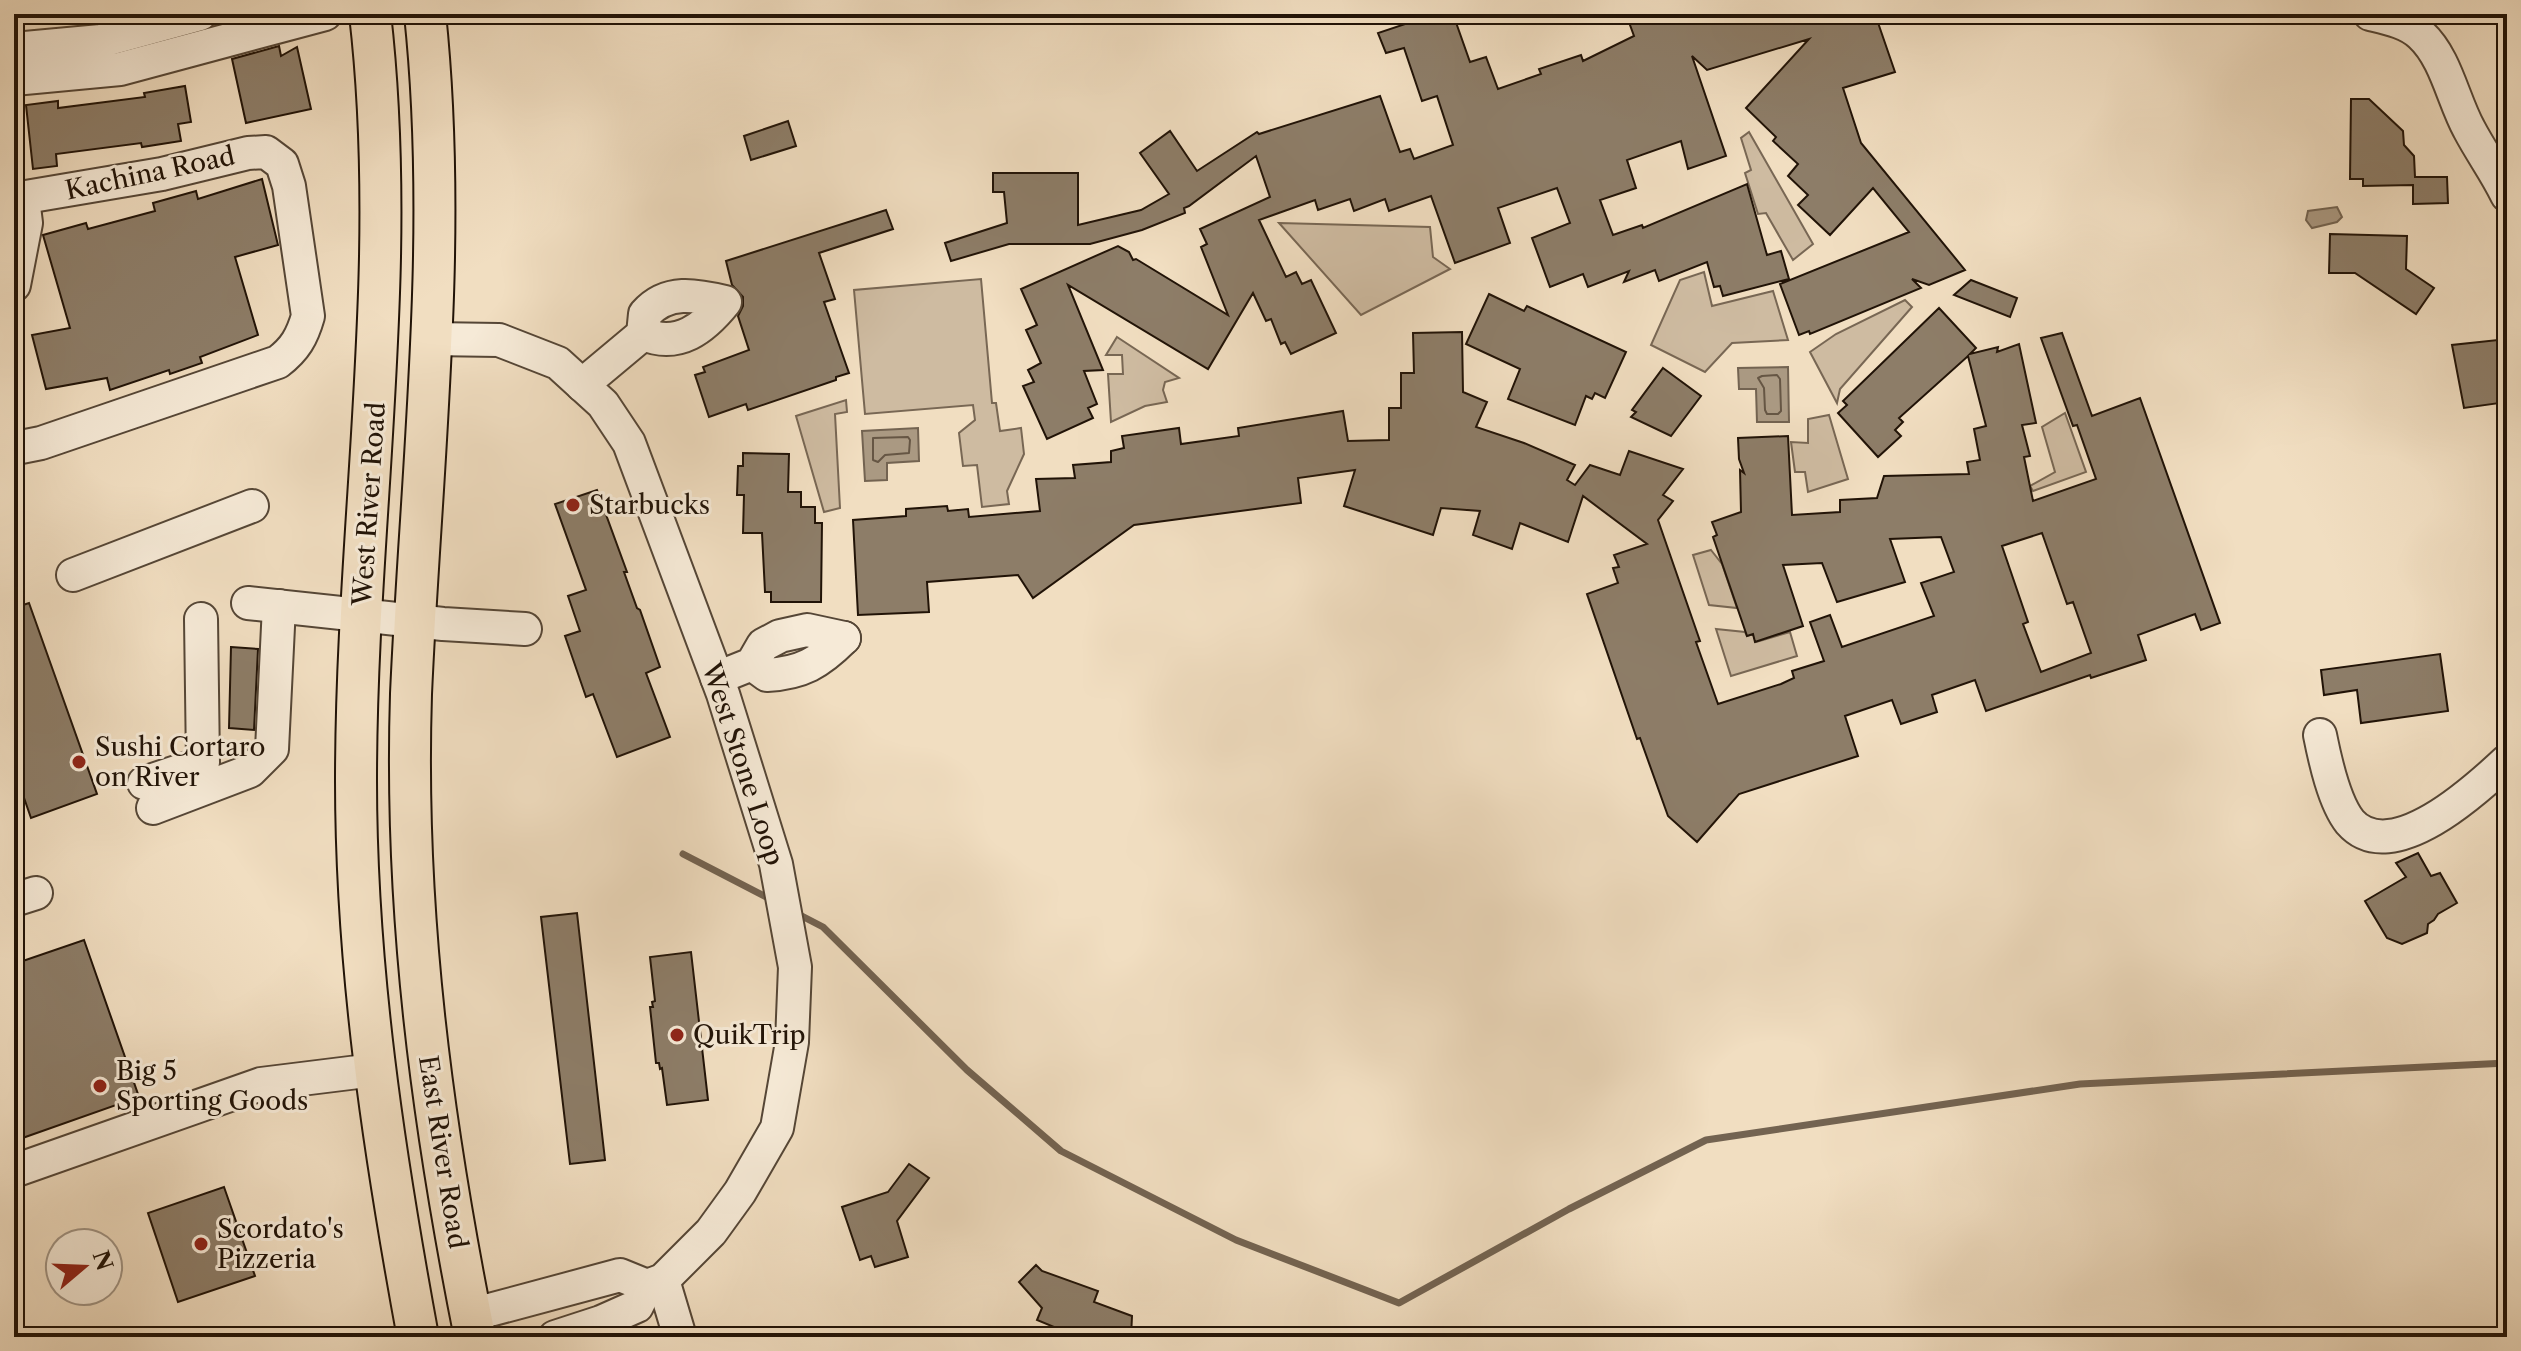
<svg xmlns="http://www.w3.org/2000/svg" width="2521" height="1351" font-family="'Libre Caslon Text',serif">
	<style>
		.green { fill: #cebba1; stroke: #786754; stroke-width: 2 }
		.water { fill: #aa9982; stroke: #736351; stroke-width: 2 }
		.lines { fill: none; stroke-linecap: round; stroke-linejoin: round }
		.shore { stroke: #665644; stroke-width: 2 }
		.stream { stroke: #736351; stroke-width: 7 }
		.building { fill: #8d7d68; stroke: #211307; stroke-width: 2; fill-rule: evenodd }
		.minor-casing { stroke: #554636; stroke-width: 36 }
		.major-casing { stroke: #211307; stroke-width: 44 }
		.minor { stroke: #f6ead7; stroke-width: 32 }
		.major { stroke: #f1dec1; stroke-width: 40 }
		.poi-dot { fill: #8f2418; stroke: #f6ead7; stroke-width: 3 }
		.labels { text-anchor: middle; dominant-baseline: central; stroke-width: 6; stroke-linejoin: round; paint-order: stroke }
		.street-label { font-size: 26px; fill: #211307; stroke: #f6ead7 }
		.poi-label { font-size: 26px; fill: #211307; stroke: #f6ead7; text-anchor: start }
	</style>
	<rect width="100%" height="100%" fill="#f1dec1"/>
	<filter id="stains"><feTurbulence type="fractalNoise" baseFrequency=".0025" numOctaves="4"/><feColorMatrix values="0 0 0 0 .2 0 0 0 0 .09 0 0 0 0 .02 0 0 0 .5 -.17"/></filter>
	<radialGradient id="worn" r=".72"><stop offset=".6" stop-color="#630" stop-opacity="0"/><stop offset="1" stop-color="#630" stop-opacity=".3"/></radialGradient>
	<g class="green">
		<path d="M1749,132L1813,244L1793,260L1766,213L1758,214L1745,173L1751,170L1741,138Z"/>
		<path d="M1279,223L1430,227L1433,257L1450,269L1361,315Z"/>
		<path d="M1704,272L1712,306L1773,291L1788,340L1732,343L1705,372L1651,345L1680,280Z"/>
		<path d="M981,279L992,403H996L1000,431L1021,428L1024,454L1007,491L1009,504L982,507L977,465L963,466L959,433L975,420L973,405L865,414L854,290Z"/>
		<path d="M1905,300L1912,307L1840,389L1837,403L1810,352L1836,334Z"/>
		<path d="M1117,337L1179,378L1165,382L1163,390L1167,402L1145,406L1111,422L1108,374H1123L1122,355H1106Z"/>
		<path d="M846,400L847,412L835,414L840,508L824,512L796,416Z"/>
		<path d="M2065,413L2086,472L2033,491L2030,486L2055,472L2042,427Z"/>
		<path d="M1829,415L1848,479L1808,492L1805,472H1795L1791,442L1808,443V419Z"/>
		<path d="M1711,550L1722,564L1737,608L1709,605L1693,555Z"/>
		<path d="M1716,629L1745,632L1747,636L1753,634L1756,642L1790,632L1797,656L1731,676Z"/>
	</g>
	<g class="water">
		<path d="M2337,207L2342,217L2337,222L2312,228L2306,220L2308,211Z"/>
		<path d="M1788,367L1789,422H1757L1756,389H1739L1738,368Z"/>
		<path d="M918,428L919,461L887,463V480L865,481L862,431Z"/>
	</g>
	<g class="lines">
		<g class="shore">
			<path d="M1777,375L1780,379L1781,411L1778,414H1767L1765,410L1764,388L1758,378L1762,376Z"/>
			<path d="M908,437L910,440L909,453L885,455L878,462L873,460V438Z"/>
		</g>
		<g class="stream">
			<path d="M683,854L774,901"/>
			<path d="M796,913L823,927L967,1070L1061,1151L1236,1240L1399,1303L1569,1209L1706,1140L2080,1084L2507,1063"/>
		</g>
	</g>
	<g class="building">
		<path d="M1435,14H1453L1470,62L1486,57L1498,89L1541,74L1539,69L1581,55L1583,61L1634,36L1626,14H1875L1895,72L1843,88L1861,143L1965,270L1929,285L1912,279L1921,288L1810,334L1809,331L1799,335L1780,284L1909,232L1873,188L1830,235L1798,205L1808,195L1788,176L1798,164L1773,141L1776,137L1746,108L1809,39L1707,70L1692,56L1726,156L1688,169L1681,141L1627,160L1636,188L1600,200L1613,235L1642,225L1643,228L1747,184L1767,255L1781,251L1789,279L1723,296L1720,286L1714,287L1707,262L1659,281L1655,270L1624,282L1629,271L1588,287L1583,274L1550,287L1532,238L1570,223L1557,188L1498,208L1510,243L1455,263L1431,196L1389,211L1385,199L1354,211L1350,199L1318,210L1315,200L1259,220L1286,277L1296,272L1302,284L1311,280L1336,333L1291,354L1285,342L1281,344L1271,319L1266,321L1253,293L1208,369L1068,285L1103,370L1084,371L1097,404L1088,408L1093,418L1047,439L1023,386L1034,382L1028,370L1041,363L1026,330L1037,325L1021,289L1118,246L1129,252L1133,260L1136,259L1228,315L1201,247L1207,244L1200,229L1270,197L1256,156L1189,206L1184,208L1185,213L1142,230L1090,244H1009L951,261L945,243L1007,223L1004,192H993V173H1078V225L1141,210L1169,194L1140,153L1170,131L1197,171L1257,132L1259,134L1380,96L1400,152L1410,149L1414,159L1453,145L1437,96L1422,101L1404,48L1386,53L1378,33Z"/>
		<path d="M279,46L281,56L297,47L311,109L246,123L232,59Z"/>
		<path d="M185,86L191,122L178,124L181,141L142,147L141,143L56,154L57,166L33,169L26,105L58,101V108L145,97L144,93Z"/>
		<path d="M2351,99H2369L2403,131L2404,145L2414,156L2415,177H2447L2448,203L2413,204V185L2363,186V179H2350Z"/>
		<path d="M788,121L796,146L751,160L744,136Z"/>
		<path d="M262,179L278,245L235,257L258,335L200,357L202,363L170,374L169,370L110,390L107,378L46,389L32,335L70,328L43,235L86,223L88,229L155,211L153,203L196,191L198,199Z"/>
		<path d="M886,210L893,229L819,253L835,299L824,302L849,373L836,377V380L748,410L746,404L709,417L695,375L705,372L703,367L749,350L738,316L743,306V297L732,285L726,261Z"/>
		<path d="M2330,234L2407,236L2406,269L2434,288L2416,314L2355,273H2329Z"/>
		<path d="M1971,280L2017,298L2010,317L1954,295Z"/>
		<path d="M1489,294L1524,311L1527,306L1626,352L1605,398L1595,393L1592,399L1586,396L1575,425L1508,399L1520,369L1466,344Z"/>
		<path d="M1939,308L1976,348L1970,354L1998,347L1997,352L2019,344L2036,423L2022,425L2030,456L2024,457L2033,501L2096,479L2077,425L2073,426L2041,338L2062,333L2092,416L2140,398L2220,623L2201,630L2195,614L2138,635L2146,660L2091,678L2090,675L1986,711L1975,680L1932,695L1937,712L1901,724L1892,700L1845,716L1858,756L1739,794L1697,842L1668,816L1640,738L1637,739L1587,594L1618,583L1613,568L1619,567L1614,555L1647,544L1583,496L1568,542L1520,523L1512,549L1473,535L1480,511L1441,508L1433,535L1344,506L1355,470L1298,478L1301,503L1134,525L1033,598L1018,575L927,582L929,612L858,615L853,520L906,516V509L947,506L948,511L968,509L969,517L1040,511L1036,479L1075,478L1073,465L1111,462V451L1124,448L1122,436L1179,428L1181,444L1239,436L1238,428L1343,411L1348,441L1389,440V408H1401V373H1414L1413,333L1462,332L1463,392L1487,402L1476,427L1524,443L1575,465L1567,480L1575,485L1590,465L1620,475L1629,451L1683,469L1663,495L1673,501L1658,520L1700,641L1696,642L1718,704L1781,684L1794,678L1792,671L1824,661L1810,622L1830,615L1842,647L1934,616L1921,583L1954,572L1941,537L1890,539L1905,582L1837,602L1822,563L1783,565L1803,626L1755,642L1753,634L1747,636L1713,537L1717,535L1712,522L1741,512L1740,470L1744,473L1739,459L1738,438L1788,436L1792,515L1840,512V500L1877,498L1884,476L1969,474L1967,462L1980,460L1974,429L1986,426L1968,356L1899,418L1903,422L1895,430L1901,436L1878,457L1838,413L1847,405L1843,401ZM2042,533L2067,604L2073,602L2091,653L2041,672L2023,624L2028,622L2002,546Z"/>
		<path d="M2507,339V402L2464,408L2452,345Z"/>
		<path d="M1663,368L1701,396L1671,436L1631,417L1636,412L1632,410Z"/>
		<path d="M743,453L789,454L788,492H801V507H815V523H822L821,602H771V592H765L762,533H743L744,495H737L738,466H743Z"/>
		<path d="M597,490L627,572H624L637,608L640,610L660,667L646,673L670,737L617,757L593,694L586,697L565,636L580,631L568,596L586,590L555,504Z"/>
		<path d="M29,603L97,794L31,818L14,769V608Z"/>
		<path d="M231,647L258,649L254,730L229,728Z"/>
		<path d="M2440,654L2448,711L2361,723L2357,690L2324,695L2321,670Z"/>
		<path d="M2418,853L2431,876L2440,873L2457,903L2438,914L2434,920L2428,924L2427,933L2402,944L2387,938L2365,901L2406,877L2396,863Z"/>
		<path d="M577,913L605,1160L570,1164L541,917Z"/>
		<path d="M84,940L139,1097L14,1141V964Z"/>
		<path d="M691,952L708,1100L667,1105L662,1068L660,1069L659,1063H656L650,1007H653L652,1002L655,1001L650,957Z"/>
		<path d="M909,1164L929,1178L897,1221L908,1257L875,1267L871,1256L860,1260L842,1207L888,1192Z"/>
		<path d="M224,1187L255,1276L178,1302L148,1213Z"/>
		<path d="M1036,1265L1042,1271L1098,1291L1094,1302L1132,1316L1131,1337H1078L1037,1320L1042,1308L1019,1282Z"/>
	</g>
	<g class="lines">
		<defs>
			<g id="minor">
				<path d="M2370,14C2387,18 2408,22 2421,35C2446,58 2453,100 2469,129C2481,152 2496,172 2507,195"/>
				<path d="M14,49L101,41L200,14"/>
				<path d="M14,79L120,69L325,14"/>
				<path d="M14,199L162,174L248,153L266,152L282,164L289,186L308,316C302,337 295,349 278,362L41,443L21,447L14,445"/>
				<path d="M14,285L26,223L23,199"/>
				<path d="M431,339L499,340L558,363L603,404L629,443L723,694L776,864L795,967L792,1042L777,1128L740,1192L711,1232L663,1280L647,1286L637,1306L601,1322L555,1337"/>
				<path d="M582,385L643,334L645,314C667,289 696,295 725,302C704,328 679,349 643,334"/>
				<path d="M73,575L252,506"/>
				<path d="M248,603L443,624L525,629"/>
				<path d="M752,664L767,675C802,673 819,663 844,638"/>
				<path d="M717,678L752,664L763,645L780,636L807,630L844,638"/>
				<path d="M2320,735C2325,760 2334,802 2350,822C2391,869 2477,789 2507,761"/>
				<path d="M144,783L203,763L201,619"/>
				<path d="M153,808L250,771L272,749L279,606"/>
				<path d="M14,900L36,893"/>
				<path d="M14,1171L261,1084L374,1070"/>
				<path d="M663,1280L680,1337"/>
				<path d="M471,1315L620,1275L647,1286"/>
			</g>
			<g id="major">
				<path d="M370,14C400,273 356,523 356,781C356,969 384,1153 418,1337"/>
				<path d="M425,14C449,240 421,468 411,694C404,914 432,1122 475,1337"/>
			</g>
		</defs>
		<use href="#minor" class="minor-casing"/>
		<use href="#major" class="major-casing"/>
		<use href="#minor" class="minor"/>
		<use href="#major" class="major"/>
	</g>
	<g class="poi-dot">
		<circle cx="573" cy="505" r="8"/>
		<circle cx="79" cy="762" r="8"/>
		<circle cx="677" cy="1035" r="8"/>
		<circle cx="100" cy="1086" r="8"/>
		<circle cx="201" cy="1244" r="8"/>
	</g>
	<g class="labels">
		<g class="street-label">
			<text transform="translate(150 173) rotate(-12)">Kachina Road</text>
			<text transform="translate(369 504) rotate(-86)">West River Road</text>
			<text transform="translate(743 764) rotate(72)">West Stone Loop</text>
			<text transform="translate(443 1152) rotate(81)">East River Road</text>
		</g>
		<g class="poi-label">
			<text x="589" y="505">Starbucks</text>
			<text x="95" y="747">Sushi Cortaro<tspan x="95" dy="30">on River</tspan></text>
			<text x="693" y="1035">QuikTrip</text>
			<text x="116" y="1071">Big 5<tspan x="116" dy="30">Sporting Goods</tspan></text>
			<text x="217" y="1229">Scordato's<tspan x="217" dy="30">Pizzeria</tspan></text>
		</g>
	</g>
	<rect width="2521" height="1351" fill="none" stroke="#f1dec1" stroke-width="48"/>
	<rect x="16" y="16" width="2489" height="1319" fill="none" stroke="#211307" stroke-width="4"/>
	<rect x="24" y="24" width="2473" height="1303" fill="none" stroke="#211307" stroke-width="2"/>
	<g transform="translate(84 1267) rotate(71)"><circle r="38" fill="#f6ead7" stroke="#a19484" stroke-width="2"/>
	<path d="M0-6L14 30L0 20L-14 30Z" fill="#8f2418"/>
	<text y="-12" font-size="22" font-weight="bold" text-anchor="middle" fill="#211307">N</text>
	</g>
	<rect width="100%" height="100%" filter="url(#stains)"/>
	<rect width="100%" height="100%" fill="url(#worn)"/>
</svg>
